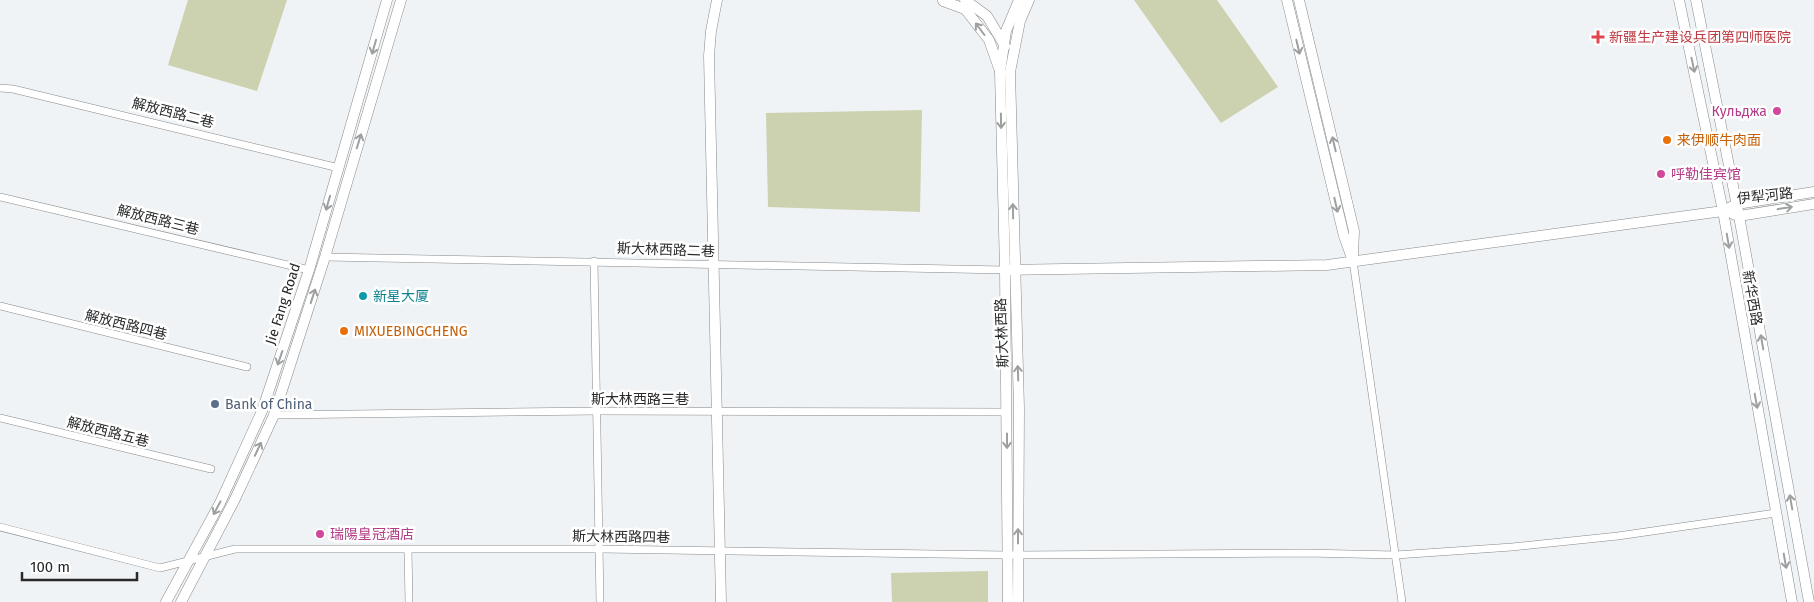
<svg xmlns="http://www.w3.org/2000/svg" width="1814" height="602" font-family="'Fira Sans','Noto Sans SC',sans-serif">
	<style>
		.pitch { fill: #ccd1af }
		.lines { fill: none; stroke-linecap: round; stroke-linejoin: round }
		.street-casing { stroke: #86888a; stroke-width: 8 }
		.secondary-casing { stroke: #86888a; stroke-width: 11 }
		.street { stroke: #fff; stroke-width: 7 }
		.secondary { stroke: #fff; stroke-width: 10 }
		.oneway { stroke: #9e9f9f }
		.health-dot { fill: #e0444e; stroke: #fff; stroke-width: 2 }
		.hotel-dot { fill: #d1479c; stroke: #fff; stroke-width: 2 }
		.food-dot { fill: #e8710a; stroke: #fff; stroke-width: 2 }
		.culture-dot { fill: #0f9aa8; stroke: #fff; stroke-width: 2 }
		.service-dot { fill: #5c6f8a; stroke: #fff; stroke-width: 2 }
		.labels { text-anchor: middle; dominant-baseline: central; stroke-width: 5; stroke-linejoin: round; paint-order: stroke }
		.health-label { font-size: 14px; fill: #be3a42; stroke: #fff; text-anchor: start }
		.hotel-label { font-size: 14px; fill: #b23c85; stroke: #fff; text-anchor: start }
		.street-label { font-size: 14px; fill: #28292a; stroke: #fff }
		.food-label { font-size: 14px; fill: #c56008; stroke: #fff; text-anchor: start }
		.culture-label { font-size: 14px; fill: #0d838f; stroke: #fff; text-anchor: start }
		.service-label { font-size: 14px; fill: #4e5e75; stroke: #fff; text-anchor: start }
	</style>
	<rect width="100%" height="100%" fill="#f0f3f5"/>
	<g class="pitch">
		<path d="M188,0H287L257,91L168,65Z"/>
		<path d="M1134,0H1217L1278,87L1221,123Z"/>
		<path d="M922,110L920,212L768,207L766,113Z"/>
		<path d="M988,571V602H892L891,573Z"/>
	</g>
	<g class="lines">
		<defs>
			<g id="street">
				<path d="M0,88L13,89L339,168"/>
				<path d="M0,197L309,270"/>
				<path d="M325,257L1005,270"/>
				<path d="M594,261L600,602"/>
				<path d="M1353,261L1402,602"/>
				<path d="M0,306L247,367"/>
				<path d="M274,415L598,411L1007,412"/>
				<path d="M0,418L211,469"/>
				<path d="M0,527L160,568L235,549H601L1007,555L1306,553L1396,555L1512,547L1618,536L1776,513"/>
				<path d="M408,550L409,602"/>
			</g>
			<g id="secondary">
				<path d="M717,0L711,31L709,56L721,602"/>
				<path d="M965,0L987,16L1005,46"/>
				<path d="M1287,0L1344,236L1353,261"/>
				<path d="M1299,0L1354,231L1353,255"/>
				<path d="M1679,0L1723,211L1792,602"/>
				<path d="M1696,0L1739,216L1809,602"/>
				<path d="M943,1L965,9L989,40L1000,71"/>
				<path d="M1733,214L1739,216L1814,204"/>
				<path d="M1005,270L1327,265L1723,211L1737,204L1814,192"/>
				<path d="M166,602L220,503L262,411L309,270L387,0"/>
				<path d="M181,602L235,499L274,415L325,257L401,0"/>
				<path d="M1008,602L1005,270L1000,72L1006,31L1019,0"/>
				<path d="M1018,602L1019,408L1010,72L1020,21L1029,0"/>
			</g>
		</defs>
		<use href="#street" class="street-casing"/>
		<use href="#secondary" class="secondary-casing"/>
		<use href="#street" class="street"/>
		<use href="#secondary" class="secondary"/>
	</g>
	<defs><path id="oneway-shaft" d="M-6 0H5M1.5-3L5.5 0L1.5 3" fill="none" stroke-width="1.6" stroke-linecap="round" stroke-linejoin="round" transform="scale(1.25)"/></defs>
	<g class="oneway">
		<use href="#oneway-shaft" transform="translate(980 29) rotate(-127)"/>
		<use href="#oneway-shaft" transform="translate(374 47) rotate(106)"/>
		<use href="#oneway-shaft" transform="translate(1298 47) rotate(77)"/>
		<use href="#oneway-shaft" transform="translate(1693 65) rotate(78)"/>
		<use href="#oneway-shaft" transform="translate(1001 121) rotate(89)"/>
		<use href="#oneway-shaft" transform="translate(359 141) rotate(-73)"/>
		<use href="#oneway-shaft" transform="translate(1334 144) rotate(-103)"/>
		<use href="#oneway-shaft" transform="translate(328 203) rotate(106)"/>
		<use href="#oneway-shaft" transform="translate(1336 205) rotate(77)"/>
		<use href="#oneway-shaft" transform="translate(1785 208) rotate(-9)"/>
		<use href="#oneway-shaft" transform="translate(1013 211) rotate(-91)"/>
		<use href="#oneway-shaft" transform="translate(1728 241) rotate(80)"/>
		<use href="#oneway-shaft" transform="translate(313 296) rotate(-72)"/>
		<use href="#oneway-shaft" transform="translate(1762 342) rotate(-100)"/>
		<use href="#oneway-shaft" transform="translate(280 358) rotate(109)"/>
		<use href="#oneway-shaft" transform="translate(1018 373) rotate(-92)"/>
		<use href="#oneway-shaft" transform="translate(1756 401) rotate(80)"/>
		<use href="#oneway-shaft" transform="translate(1007 441) rotate(90)"/>
		<use href="#oneway-shaft" transform="translate(258 449) rotate(-65)"/>
		<use href="#oneway-shaft" transform="translate(1791 502) rotate(-100)"/>
		<use href="#oneway-shaft" transform="translate(217 508) rotate(118)"/>
		<use href="#oneway-shaft" transform="translate(1018 536) rotate(-90)"/>
		<use href="#oneway-shaft" transform="translate(1785 561) rotate(80)"/>
	</g>
	<path class="health-dot" d="M1595.5 29.5h5v5h5v5h-5v5h-5v-5h-5v-5h5z"/>
	<g class="hotel-dot">
		<circle cx="1777" cy="111" r="5"/>
		<circle cx="1661" cy="174" r="5"/>
		<circle cx="320" cy="534" r="5"/>
	</g>
	<g class="food-dot">
		<circle cx="1667" cy="140" r="5"/>
		<circle cx="344" cy="331" r="5"/>
	</g>
	<circle class="culture-dot" cx="363" cy="296" r="5"/>
	<circle class="service-dot" cx="215" cy="404" r="5"/>
	<g class="labels">
		<g class="health-label">
			<text x="1609" y="37">新疆生产建设兵团第四师医院</text>
		</g>
		<g class="hotel-label">
			<text x="1767" y="111" text-anchor="end">Кульджа</text>
			<text x="1671" y="174">呼勒佳宾馆</text>
			<text x="330" y="534">瑞陽皇冠酒店</text>
		</g>
		<g class="street-label">
			<text transform="translate(173 113) rotate(14)">解放西路二巷</text>
			<text transform="translate(1765 196) rotate(-6)">伊犁河路</text>
			<text transform="translate(158 220) rotate(14)">解放西路三巷</text>
			<text transform="translate(666 250) rotate(2)">斯大林西路二巷</text>
			<text transform="translate(1752 298) rotate(80)">新华西路</text>
			<text transform="translate(283 304) rotate(-72)">Jie Fang Road</text>
			<text transform="translate(126 325) rotate(14)">解放西路四巷</text>
			<text transform="translate(1002 333) rotate(-92)">斯大林西路</text>
			<text x="640" y="399">斯大林西路三巷</text>
			<text transform="translate(108 432) rotate(14)">解放西路五巷</text>
			<text transform="translate(621 537) rotate(1)">斯大林西路四巷</text>
		</g>
		<g class="food-label">
			<text x="1677" y="140">来伊顺牛肉面</text>
			<text x="354" y="331">MIXUEBINGCHENG</text>
		</g>
		<g class="culture-label">
			<text x="373" y="296">新星大厦</text>
		</g>
		<g class="service-label">
			<text x="225" y="404">Bank of China</text>
		</g>
	</g>
	<path d="M22 572v8h115v-8" fill="none" stroke="#28292a" stroke-width="2.5"/>
	<text x="30" y="572" font-size="15" fill="#28292a" stroke="#ffffff" stroke-width="4" paint-order="stroke">100 m</text>
</svg>
